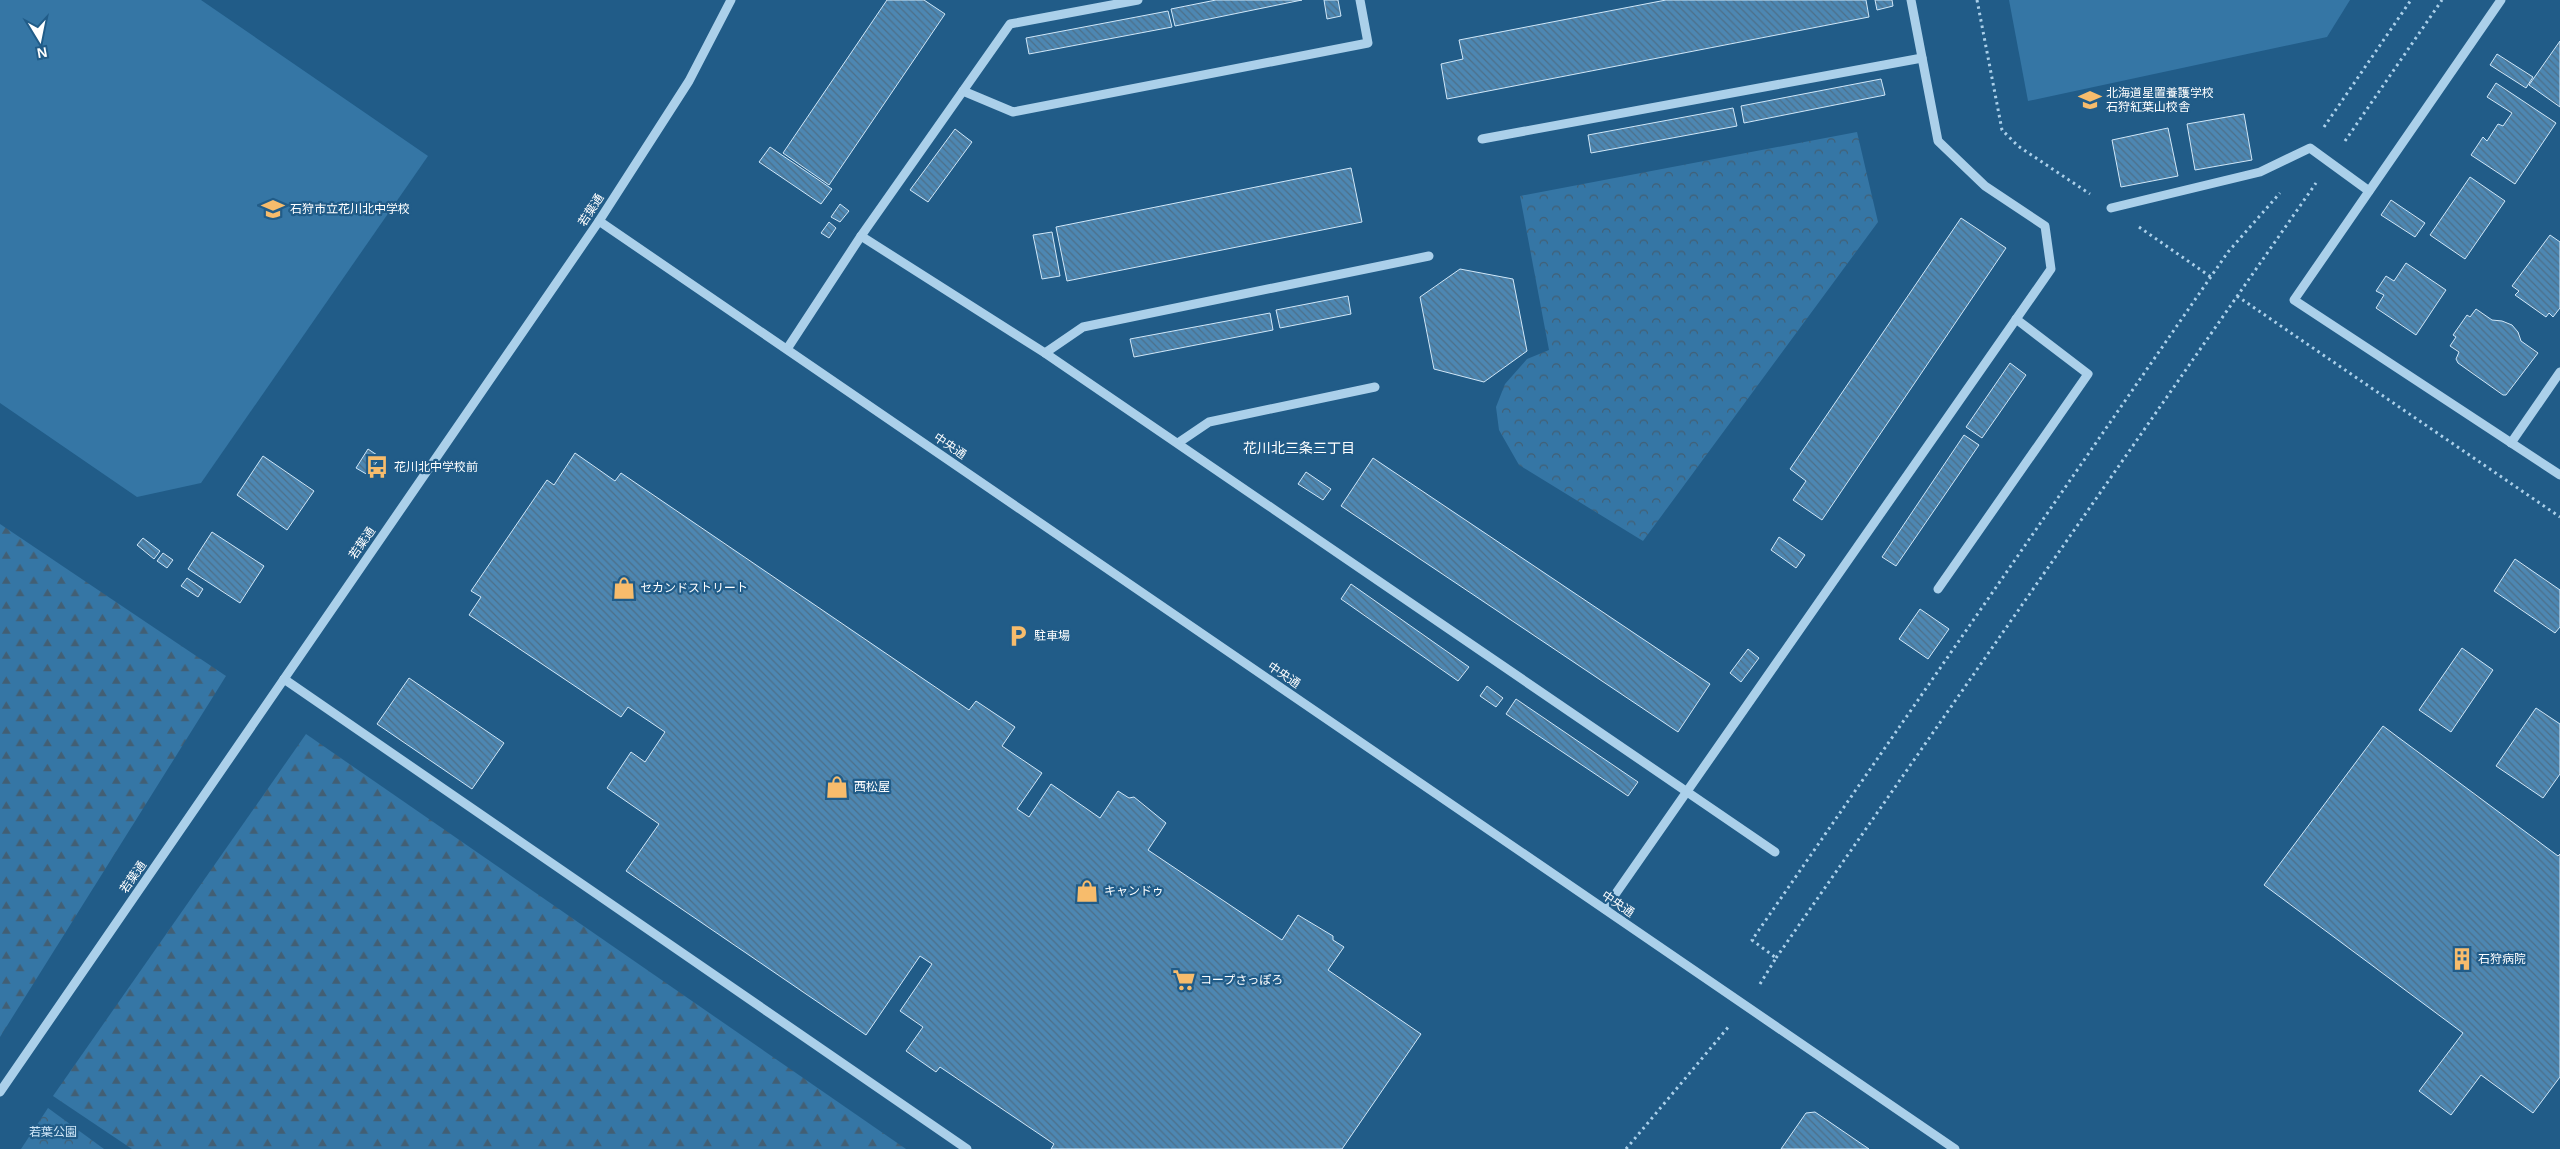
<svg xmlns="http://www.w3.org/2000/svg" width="2560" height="1149" font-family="Arial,'Noto Sans JP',sans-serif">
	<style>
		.forest { fill: url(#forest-firs) }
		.park { fill: url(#park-crowns) }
		.pitch { fill: #3576a5 }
		.building { fill: url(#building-back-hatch); stroke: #d0e7f8 }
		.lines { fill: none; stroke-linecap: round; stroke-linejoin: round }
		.path { stroke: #abd0ea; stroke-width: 3; stroke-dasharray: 2.5 4; stroke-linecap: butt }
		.minor { stroke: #abd0ea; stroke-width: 9 }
		.labels { text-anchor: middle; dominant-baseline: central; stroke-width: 4.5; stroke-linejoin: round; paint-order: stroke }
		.poi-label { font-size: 12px; fill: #fff; stroke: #215c88; text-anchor: start }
		.street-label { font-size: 12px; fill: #fff; stroke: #215c88 }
		.park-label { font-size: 12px; fill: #d0e7f8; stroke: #215c88 }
		.neighbourhood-label { font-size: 14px; fill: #fff; stroke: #215c88 }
	</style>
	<defs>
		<pattern id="forest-firs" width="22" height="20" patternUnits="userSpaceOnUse" patternTransform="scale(1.25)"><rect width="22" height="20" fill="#3576a5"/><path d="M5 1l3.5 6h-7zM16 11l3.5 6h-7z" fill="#425f74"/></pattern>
		<pattern id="park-crowns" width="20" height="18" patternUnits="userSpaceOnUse" patternTransform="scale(1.25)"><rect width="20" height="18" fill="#3576a5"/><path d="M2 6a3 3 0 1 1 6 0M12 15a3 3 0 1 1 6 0" fill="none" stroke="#425f74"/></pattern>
		<pattern id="building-back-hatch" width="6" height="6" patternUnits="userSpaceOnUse" patternTransform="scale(1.25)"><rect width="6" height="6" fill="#4d87b2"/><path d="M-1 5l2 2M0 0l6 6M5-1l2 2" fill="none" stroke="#4d6f89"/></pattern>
	</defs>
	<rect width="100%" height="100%" fill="#215c88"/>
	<g class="forest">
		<path d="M0,524L226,676L0,1037Z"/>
		<path d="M306,734L906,1149H132L53,1096Z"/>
	</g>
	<g class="park">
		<path d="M1857,132L1878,222L1643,541L1519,465L1499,430L1496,407L1505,384L1527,359L1549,350L1520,196Z"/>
		<path d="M48,1108L104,1149H21Z"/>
	</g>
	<g class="pitch">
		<path d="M0,0H201L428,156L201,483L137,497L0,403Z"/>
		<path d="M2009,0H2350L2327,37L2028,101Z"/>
	</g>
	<g class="building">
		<path d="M887,0H924L945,14L829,185L783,153Z"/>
		<path d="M1216,0H1302L1175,26L1171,9Z"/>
		<path d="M1324,0H1338L1341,16L1327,19Z"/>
		<path d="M1666,0H1866L1869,17L1447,99L1441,64L1463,59L1459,40Z"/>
		<path d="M1875,0H1892L1893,6L1877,10Z"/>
		<path d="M1168,11L1172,27L1029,54L1026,38Z"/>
		<path d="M2560,41V107L2529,85Z"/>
		<path d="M2497,54L2533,77L2526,88L2490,65Z"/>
		<path d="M1881,79L1885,95L1744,123L1741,106Z"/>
		<path d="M2496,83L2556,123L2515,184L2471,155L2483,137L2487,141L2498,124L2503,126L2512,113L2487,97Z"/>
		<path d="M1733,108L1737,126L1591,153L1588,135Z"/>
		<path d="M2244,114L2252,160L2195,170L2187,124Z"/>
		<path d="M2168,128L2178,176L2121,187L2112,140Z"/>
		<path d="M955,129L972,142L928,202L910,190Z"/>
		<path d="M770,147L832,189L821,204L759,162Z"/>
		<path d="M1351,168L1362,222L1067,281L1056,227Z"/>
		<path d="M2470,177L2505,201L2465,259L2430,235Z"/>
		<path d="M2391,200L2425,223L2415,237L2381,215Z"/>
		<path d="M840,204L849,211L840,222L831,217Z"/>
		<path d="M1961,218L2006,248L1822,520L1793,500L1806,481L1790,469Z"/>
		<path d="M829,222L836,228L829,238L821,233Z"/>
		<path d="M1052,232L1060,276L1042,279L1033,235Z"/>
		<path d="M2550,235L2560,242V308L2553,317L2549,313L2546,317L2515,295L2519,291L2512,286Z"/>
		<path d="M2406,263L2446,290L2416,335L2376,308L2384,295L2376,291L2386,276L2394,281Z"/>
		<path d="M1460,269L1513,279L1527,351L1484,382L1434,369L1420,297Z"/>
		<path d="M1348,296L1351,314L1280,328L1276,310Z"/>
		<path d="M2476,309L2492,320L2502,321L2512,325L2518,332L2521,341L2538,353L2506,395H2503L2458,363L2456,359L2459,352L2450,346L2456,337L2453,335L2467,315L2470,317Z"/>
		<path d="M1270,313L1273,330L1134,357L1130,339Z"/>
		<path d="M2010,363L2026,375L1982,438L1966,427Z"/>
		<path d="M1964,435L1979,445L1896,566L1882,557Z"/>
		<path d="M368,449L380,457L368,475L356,468Z"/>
		<path d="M575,453L615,481L621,473L969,710L976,701L1015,727L1002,746L1042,773L1017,809L1029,817L1051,784L1100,818L1118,791L1129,798L1134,797L1166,823L1148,850L1282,940L1298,915L1333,936V940L1344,947L1328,970L1421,1034L1342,1149H1051L1054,1144L940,1067L936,1072L906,1051L923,1027L900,1011L932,964L920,956L866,1035L626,871L659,824L607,788L631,752L645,762L665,732L628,707L621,717L469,615L481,597L471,591L547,480L554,485Z"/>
		<path d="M263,456L314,491L287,530L237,495Z"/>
		<path d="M1373,458L1710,684L1678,732L1341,506Z"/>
		<path d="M1306,472L1331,489L1323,500L1298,484Z"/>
		<path d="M212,532L264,566L240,603L188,569Z"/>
		<path d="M1779,537L1805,555L1796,568L1771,550Z"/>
		<path d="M143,538L160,551L154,559L137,545Z"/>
		<path d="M163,553L173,560L167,568L157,561Z"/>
		<path d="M2515,559L2560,590V627L2555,633L2494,591Z"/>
		<path d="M187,578L203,589L198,597L181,586Z"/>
		<path d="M1351,584L1469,667L1458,681L1341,599Z"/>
		<path d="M1920,609L1949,629L1928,659L1899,639Z"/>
		<path d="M2462,648L2493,670L2451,732L2419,710Z"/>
		<path d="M1748,649L1759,658L1741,682L1730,673Z"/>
		<path d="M409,678L504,743L472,789L377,724Z"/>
		<path d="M1487,686L1503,698L1496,707L1480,696Z"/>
		<path d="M1516,699L1638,782L1628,796L1506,714Z"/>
		<path d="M2536,708L2560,724V774L2543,798L2496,766Z"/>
		<path d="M2383,726L2558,856L2560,854V1077L2533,1113L2481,1075L2451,1115L2419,1091L2463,1033L2264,885Z"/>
		<path d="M1815,1112L1869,1149H1781L1806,1113Z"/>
	</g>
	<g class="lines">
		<g class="path">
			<path d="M1977,0L2002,130L2018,146L2090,194"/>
			<path d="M2324,127L2411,0"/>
			<path d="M2345,141L2442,0"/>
			<path d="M2139,227L2211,277"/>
			<path d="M2237,296L2560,517"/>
			<path d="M1776,958L2316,183"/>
			<path d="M1760,984L1776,958L1752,940L2228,252L2280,193"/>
			<path d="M1626,1149L1730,1025"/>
		</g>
		<g class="minor">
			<path d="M2501,0L2294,300L2560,475"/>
			<path d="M963,91L1013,112L1368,43L1360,0"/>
			<path d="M1482,139L1922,58"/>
			<path d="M2111,208L2260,172L2310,148L2369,191"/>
			<path d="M599,221L1955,1149"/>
			<path d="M861,236L1045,353L1775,852"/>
			<path d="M787,349L861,236L1010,24L1138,0"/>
			<path d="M1045,353L1083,327L1429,256"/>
			<path d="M1178,443L1209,422L1375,387"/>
			<path d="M2511,443L2560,372"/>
			<path d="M1938,589L2088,374L2016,319"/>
			<path d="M284,679L967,1149"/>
			<path d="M1605,909L2051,269L2045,226L1985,186L1938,141L1911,0"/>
			<path d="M0,1092L599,221L689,81L731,0"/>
		</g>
	</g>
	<defs>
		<symbol id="school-bare" viewBox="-9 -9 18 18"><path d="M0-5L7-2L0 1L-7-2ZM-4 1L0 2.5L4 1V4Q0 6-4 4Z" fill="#f7bc6c" stroke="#215c88" stroke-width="2.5" paint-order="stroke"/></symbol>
		<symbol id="bus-bare" viewBox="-9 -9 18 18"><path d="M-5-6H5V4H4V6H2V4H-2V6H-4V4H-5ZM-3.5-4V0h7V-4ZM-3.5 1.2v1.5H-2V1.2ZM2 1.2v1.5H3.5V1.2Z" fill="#f7bc6c" stroke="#215c88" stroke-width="2.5" paint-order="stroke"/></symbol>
		<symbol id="shop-bare" viewBox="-9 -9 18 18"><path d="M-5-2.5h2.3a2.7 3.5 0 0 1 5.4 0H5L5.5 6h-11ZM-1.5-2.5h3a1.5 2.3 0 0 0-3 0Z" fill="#f7bc6c" stroke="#215c88" stroke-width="2.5" paint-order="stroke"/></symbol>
		<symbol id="parking-bare" viewBox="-9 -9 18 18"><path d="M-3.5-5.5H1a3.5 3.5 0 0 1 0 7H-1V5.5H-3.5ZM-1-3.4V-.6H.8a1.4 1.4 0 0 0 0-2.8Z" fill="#f7bc6c" stroke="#215c88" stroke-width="2.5" paint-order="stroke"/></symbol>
		<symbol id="building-bare" viewBox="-9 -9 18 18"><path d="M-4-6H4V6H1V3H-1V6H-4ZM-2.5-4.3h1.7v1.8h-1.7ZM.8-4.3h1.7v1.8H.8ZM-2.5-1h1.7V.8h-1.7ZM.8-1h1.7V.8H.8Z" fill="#f7bc6c" stroke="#215c88" stroke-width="2.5" paint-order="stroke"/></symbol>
		<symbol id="supermarket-bare" viewBox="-9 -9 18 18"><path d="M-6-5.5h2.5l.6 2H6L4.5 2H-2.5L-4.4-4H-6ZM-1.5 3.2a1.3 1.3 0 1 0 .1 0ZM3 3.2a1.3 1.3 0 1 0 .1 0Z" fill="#f7bc6c" stroke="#215c88" stroke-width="2.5" paint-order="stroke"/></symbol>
	</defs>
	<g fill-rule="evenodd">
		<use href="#school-bare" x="2074" y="84" width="32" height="32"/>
		<use href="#school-bare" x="257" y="193" width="32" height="32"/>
		<use href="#bus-bare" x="361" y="451" width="32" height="32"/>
		<use href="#shop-bare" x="608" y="572" width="32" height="32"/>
		<use href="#parking-bare" x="1002" y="620" width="32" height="32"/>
		<use href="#shop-bare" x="821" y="771" width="32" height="32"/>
		<use href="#shop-bare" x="1071" y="875" width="32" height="32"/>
		<use href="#building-bare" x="2446" y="943" width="32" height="32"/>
		<use href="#supermarket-bare" x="1168" y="964" width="32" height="32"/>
	</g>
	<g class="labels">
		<g class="poi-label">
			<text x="2106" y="93">北海道星置養護学校<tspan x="2106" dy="14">石狩紅葉山校舎</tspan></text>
			<text x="290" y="209">石狩市立花川北中学校</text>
			<text x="394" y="467">花川北中学校前</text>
			<text x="640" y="588">セカンドストリート</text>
			<text x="1034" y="636">駐車場</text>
			<text x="854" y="787">西松屋</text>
			<text x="1104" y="891">キャンドゥ</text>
			<text x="2478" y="959">石狩病院</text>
			<text x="1200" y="980">コープさっぽろ</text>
		</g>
		<g class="street-label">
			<text transform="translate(591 210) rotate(-57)">若葉通</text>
			<text transform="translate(950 446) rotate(34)">中央通</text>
			<text transform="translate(362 543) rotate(-55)">若葉通</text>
			<text transform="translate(1284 675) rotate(34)">中央通</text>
			<text transform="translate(133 877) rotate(-55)">若葉通</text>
			<text transform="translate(1618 904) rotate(34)">中央通</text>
		</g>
		<g class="park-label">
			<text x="53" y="1132">若葉公園</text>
		</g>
		<g class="neighbourhood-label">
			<text x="1299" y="448">花川北三条三丁目</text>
		</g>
	</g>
	<g transform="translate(40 40) rotate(170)" stroke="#215c88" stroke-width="4" paint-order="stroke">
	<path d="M0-4L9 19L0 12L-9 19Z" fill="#ffffff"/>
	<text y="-8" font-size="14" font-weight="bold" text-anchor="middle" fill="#ffffff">N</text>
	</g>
</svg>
